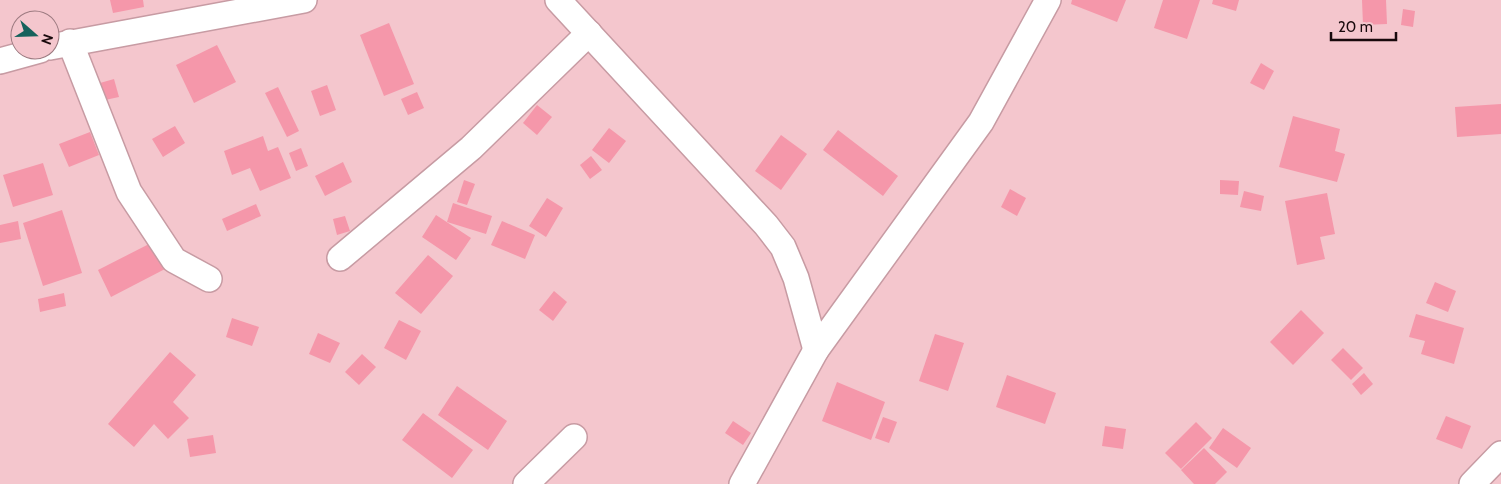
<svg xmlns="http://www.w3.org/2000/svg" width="1501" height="484" font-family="Cabin,sans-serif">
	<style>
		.building { fill: #f597aa }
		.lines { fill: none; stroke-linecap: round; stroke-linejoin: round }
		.minor-casing { stroke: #c79ba3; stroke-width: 28 }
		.minor { stroke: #fff; stroke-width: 25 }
	</style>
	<rect width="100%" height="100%" fill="#f4c6cd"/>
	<g class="building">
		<path d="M110,0H143L144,7L113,13Z"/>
		<path d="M1072,0H1126L1117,22L1071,4Z"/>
		<path d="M1163,0H1200L1187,39L1154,28Z"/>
		<path d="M1213,0H1239L1236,11L1212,4Z"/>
		<path d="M1362,0H1386L1387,24L1363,25Z"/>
		<path d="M1403,9L1415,11L1413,27L1401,25Z"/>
		<path d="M389,23L414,84L384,96L360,35Z"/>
		<path d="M217,45L236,82L194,103L176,65Z"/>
		<path d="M1261,63L1274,71L1264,90L1250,83Z"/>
		<path d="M114,79L119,97L105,100L100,83Z"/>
		<path d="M327,85L336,110L320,116L311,91Z"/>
		<path d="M278,87L299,131L287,137L265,93Z"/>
		<path d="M417,92L424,108L408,115L401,99Z"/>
		<path d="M1501,104V134L1457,137L1455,107Z"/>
		<path d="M537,105L552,117L537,135L523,123Z"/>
		<path d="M1293,116L1340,129L1335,151L1345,154L1337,182L1279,167Z"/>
		<path d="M175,126L185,143L163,157L152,139Z"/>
		<path d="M609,128L626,141L609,163L592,150Z"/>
		<path d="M838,130L898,176L883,196L823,150Z"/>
		<path d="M90,132L99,155L69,167L59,144Z"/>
		<path d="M781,135L807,154L781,190L755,171Z"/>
		<path d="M263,136L268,151L278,147L291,178L260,191L250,168L232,175L224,151Z"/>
		<path d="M301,148L308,166L296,171L289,153Z"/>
		<path d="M591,156L602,170L590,179L580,165Z"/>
		<path d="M343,162L352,182L325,196L315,176Z"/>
		<path d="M43,163L53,195L13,207L3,175Z"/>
		<path d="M464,180L475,184L467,205L457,202Z"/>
		<path d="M1220,180L1239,181L1238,195L1220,194Z"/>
		<path d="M1010,189L1026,198L1017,216L1001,207Z"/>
		<path d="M1244,191L1264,196L1261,211L1240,207Z"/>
		<path d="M1327,193L1335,234L1320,237L1325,259L1297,265L1285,201Z"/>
		<path d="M547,198L563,208L546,237L529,226Z"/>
		<path d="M453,203L492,216L486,234L447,222Z"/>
		<path d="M256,204L261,216L227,231L222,219Z"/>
		<path d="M62,210L82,273L43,286L23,223Z"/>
		<path d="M436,215L471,238L456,260L422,237Z"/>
		<path d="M345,216L350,231L337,235L333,219Z"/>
		<path d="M18,221L21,239L0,243V225Z"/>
		<path d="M502,221L535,235L525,259L491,245Z"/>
		<path d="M151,243L165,269L111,297L98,270Z"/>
		<path d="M428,255L453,276L421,314L395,293Z"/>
		<path d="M1435,282L1456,291L1448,312L1426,303Z"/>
		<path d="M554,291L567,302L553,321L539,310Z"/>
		<path d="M64,293L66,306L40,312L38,299Z"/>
		<path d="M1301,310L1324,333L1293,365L1270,342Z"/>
		<path d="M1416,314L1464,328L1454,364L1421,354L1425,341L1409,337Z"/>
		<path d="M232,318L259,327L252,346L226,337Z"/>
		<path d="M399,320L421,331L406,360L384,348Z"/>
		<path d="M318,333L340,343L330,363L309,354Z"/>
		<path d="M935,334L964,343L948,391L919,381Z"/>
		<path d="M1343,348L1363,368L1351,380L1331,360Z"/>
		<path d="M170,352L196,375L173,402L189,418L168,439L154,424L134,447L108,424Z"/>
		<path d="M362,354L376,367L359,385L345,372Z"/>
		<path d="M1364,373L1373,384L1361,395L1352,384Z"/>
		<path d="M1007,375L1056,393L1045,424L996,407Z"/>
		<path d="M837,382L885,402L871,440L822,421Z"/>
		<path d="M457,386L507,421L488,450L438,415Z"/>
		<path d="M423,413L473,450L452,478L402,440Z"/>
		<path d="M1446,416L1471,426L1462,449L1436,439Z"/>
		<path d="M883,417L897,422L889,443L875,438Z"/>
		<path d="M733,421L751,433L743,445L725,433Z"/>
		<path d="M1196,422L1212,438L1181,469L1165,453Z"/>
		<path d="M1105,426L1126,429L1123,449L1102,446Z"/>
		<path d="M1223,428L1251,448L1237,468L1209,448Z"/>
		<path d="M213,435L216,453L190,457L187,439Z"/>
		<path d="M1204,448L1227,472L1215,484H1194L1181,470Z"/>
	</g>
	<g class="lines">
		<defs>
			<g id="minor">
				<path d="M558,0L766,225L783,247L796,278L816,350"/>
				<path d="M70,42L129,192L174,260L209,279"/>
				<path d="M50,47L304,0"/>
				<path d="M0,61L40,50"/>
				<path d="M340,258L471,148L589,33"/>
				<path d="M526,484L574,437"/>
				<path d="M742,484L816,350L981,122L1048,0"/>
				<path d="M1472,484L1501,454"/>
			</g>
		</defs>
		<use href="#minor" class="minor-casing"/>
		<use href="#minor" class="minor"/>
	</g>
	<g transform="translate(35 35) rotate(110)"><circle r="24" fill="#f4c6cd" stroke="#9c7a80"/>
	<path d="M0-4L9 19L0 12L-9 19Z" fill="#15625c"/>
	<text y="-8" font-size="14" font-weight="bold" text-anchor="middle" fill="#18090c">N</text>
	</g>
	<path d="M1331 32v8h65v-8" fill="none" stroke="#18090c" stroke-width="2.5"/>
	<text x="1338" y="32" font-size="15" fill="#18090c" stroke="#f4c6cd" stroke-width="4" paint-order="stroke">20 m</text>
</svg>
